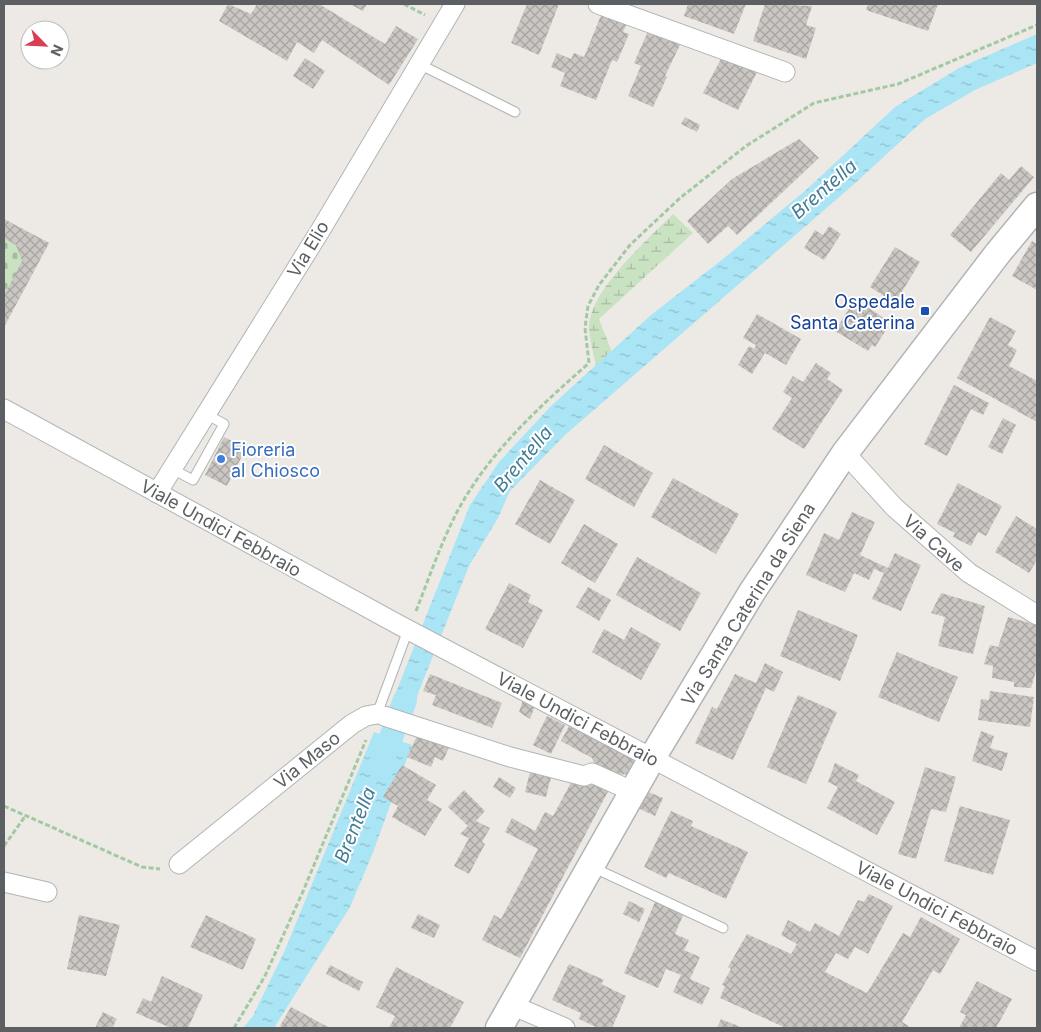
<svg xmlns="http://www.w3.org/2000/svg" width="1041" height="1032" font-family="Inter,sans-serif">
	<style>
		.wetland { fill: url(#wetland-marsh) }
		.cemetery { fill: url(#cemetery-stones) }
		.water { fill: url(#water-ripples) }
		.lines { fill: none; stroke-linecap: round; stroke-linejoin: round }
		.canal { stroke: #aae5f6; stroke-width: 24 }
		.building { fill: url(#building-cross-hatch) }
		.lane-casing { stroke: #b1b5b7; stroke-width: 11 }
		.street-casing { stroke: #b1b5b7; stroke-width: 21 }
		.secondary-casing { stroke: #b0b4b7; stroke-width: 29 }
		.path { stroke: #a1c9a3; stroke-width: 3; stroke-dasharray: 5 2.5; stroke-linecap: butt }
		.lane { stroke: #fff; stroke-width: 9 }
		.street { stroke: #fff; stroke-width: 19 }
		.secondary { stroke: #fff; stroke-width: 26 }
		.transit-dot { fill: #1a4fb4; stroke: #fff; stroke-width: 2 }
		.shop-dot { fill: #3f7fe0; stroke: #fff; stroke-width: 2 }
		.labels { text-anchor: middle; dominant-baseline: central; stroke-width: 4; stroke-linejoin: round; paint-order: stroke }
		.street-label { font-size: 18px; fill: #5c6062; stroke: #fff }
		.transit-label { font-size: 18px; fill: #164399; stroke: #fff; text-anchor: end }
		.shop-label { font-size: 18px; fill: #366cbe; stroke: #fff; text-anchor: start }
		.water-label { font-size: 19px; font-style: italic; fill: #437d95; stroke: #fff }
	</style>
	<defs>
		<pattern id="wetland-marsh" width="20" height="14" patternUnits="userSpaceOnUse" patternTransform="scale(1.25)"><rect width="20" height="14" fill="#c9e2c2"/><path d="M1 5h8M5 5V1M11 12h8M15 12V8" fill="none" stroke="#a6bba1"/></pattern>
		<pattern id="cemetery-stones" width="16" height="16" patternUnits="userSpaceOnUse" patternTransform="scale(1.25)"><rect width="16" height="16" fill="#c9e2c2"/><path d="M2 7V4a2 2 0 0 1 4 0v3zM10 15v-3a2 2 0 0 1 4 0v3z" fill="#a6bba1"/></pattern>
		<pattern id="water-ripples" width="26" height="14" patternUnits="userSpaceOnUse" patternTransform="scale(1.25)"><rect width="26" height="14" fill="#aae5f6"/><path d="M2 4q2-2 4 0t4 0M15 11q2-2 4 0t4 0" fill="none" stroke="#8ebdcb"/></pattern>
		<pattern id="building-cross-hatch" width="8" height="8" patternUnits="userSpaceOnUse" patternTransform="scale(1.25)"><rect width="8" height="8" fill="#cac6c2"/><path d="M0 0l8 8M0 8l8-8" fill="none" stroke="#a7a4a1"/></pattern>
	</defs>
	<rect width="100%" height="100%" fill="#ede9e4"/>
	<path class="wetland" d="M673,214L693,233L599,319L613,355L596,367C594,354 589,339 589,326C591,289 648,239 673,214Z"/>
	<path class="cemetery" d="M4,219L49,243L4,327Z"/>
	<g class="water">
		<path d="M1037,34V63L975,90L925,119L853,185L565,435L510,491L498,518L469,566L409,716L389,710L470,505L499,462L551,406L651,315L723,259L806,190L895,107L959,68Z"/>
		<path d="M374,732L412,745L372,855L350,907L274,1028H243L253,1016L285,950Z"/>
	</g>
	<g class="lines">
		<path class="canal" d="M380,767L405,700"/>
	</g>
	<g class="building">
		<path d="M228,4L251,14L257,4H319L385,44L396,26L418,39L389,85L322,40L314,53L297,42L287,61L219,21Z"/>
		<path d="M350,4H367L363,11Z"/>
		<path d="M527,4H559L539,55L511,43Z"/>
		<path d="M688,4H746L734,34L684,16Z"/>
		<path d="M765,4L812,6L806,25L816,28L806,59L753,41Z"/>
		<path d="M868,4H938L928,31L866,10Z"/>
		<path d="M602,13L627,23L623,32L629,34L617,62L612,60L596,100L560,86L565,73L551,67L557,53L571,59L574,53L584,57Z"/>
		<path d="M649,29L681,43L665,76L667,77L653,107L628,96L641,66L634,63Z"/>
		<path d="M723,55L757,72L738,110L703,93Z"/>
		<path d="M305,58L325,71L313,89L293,76Z"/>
		<path d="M685,117L700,125L697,132L681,124Z"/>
		<path d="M799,139L819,158L737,235L728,226L708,244L687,221L732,179Z"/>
		<path d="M1021,166L1034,177L971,252L950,235L1001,173L1009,180Z"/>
		<path d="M4,219L49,243L4,327V296L22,261L16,245L4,238Z"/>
		<path d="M829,226L841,234L824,260L804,248L815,230L823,235Z"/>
		<path d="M1032,241L1037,244V290L1012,276Z"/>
		<path d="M895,247L920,262L895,303L870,287Z"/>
		<path d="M855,299L887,320L884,325L888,327L875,347L872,345L868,351L835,331Z"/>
		<path d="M757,314L801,339L786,365L765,353L752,374L738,365L749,346L754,349L756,345L743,338Z"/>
		<path d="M990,317L1016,331L1008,345L1017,350L1009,366L1037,381V422L957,378Z"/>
		<path d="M816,363L831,373L827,379L843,390L804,449L772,429L792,398L783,392L793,376L803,382Z"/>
		<path d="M954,385L989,403L983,415L971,409L947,456L924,444Z"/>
		<path d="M1003,418L1016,425L1002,454L988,447Z"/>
		<path d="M224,437L246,448L227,486L205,475Z"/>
		<path d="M604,445L653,473L634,507L585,479Z"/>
		<path d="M673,478L739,514L716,554L651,517Z"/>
		<path d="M540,480L575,500L550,544L515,524Z"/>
		<path d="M958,483L1002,506L986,536L978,532L971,546L953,537L955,533L937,524Z"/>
		<path d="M852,512L875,522L860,555L888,568L895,553L921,565L901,611L872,599L884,573L874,569L869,580L854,573L845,592L806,575L824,533L839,540Z"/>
		<path d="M1016,516L1037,529V560L1029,573L995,552Z"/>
		<path d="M584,524L618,544L595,583L561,563Z"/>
		<path d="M637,557L701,593L680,631L616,595Z"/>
		<path d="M509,583L531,595L528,602L543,610L523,648L485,629Z"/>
		<path d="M588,587L611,600L599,621L576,607Z"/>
		<path d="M941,593L985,606L973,654L938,646L945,617L931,613Z"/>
		<path d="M798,610L858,635L840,681L780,656Z"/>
		<path d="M1008,617L1037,625V668L1031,688L1014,687V682L992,678L993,666L984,664L990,645L998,647Z"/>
		<path d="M631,627L661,644L641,680L592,652L604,629L624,640Z"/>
		<path d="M897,652L958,677L939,722L878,697Z"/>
		<path d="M765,663L783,672L774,692L766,688L733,760L695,743L712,707L717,709L735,674L756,683Z"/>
		<path d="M430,674L502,703L492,728L432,705L436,695L423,691Z"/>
		<path d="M990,691L1034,697L1030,727L978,720L981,699L989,700Z"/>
		<path d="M798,695L837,712L806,784L767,767Z"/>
		<path d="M523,700L535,706L530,719L519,712Z"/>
		<path d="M547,716L565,725L551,754L533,745Z"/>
		<path d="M570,724L634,760L627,774L617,775L594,763L592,758L561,741Z"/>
		<path d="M420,730L451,743L443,761L435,757L431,767L407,757Z"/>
		<path d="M981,731L994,736L990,748L1008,753L1002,771L972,761Z"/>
		<path d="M835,763L859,775L856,781L895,802L877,835L827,808L838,787L828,782Z"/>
		<path d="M532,764L553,769L546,797L525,792Z"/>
		<path d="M402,765L436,785L427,800L442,809L425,836L392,817L398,806L383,797Z"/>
		<path d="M925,767L956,777L946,812L931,809L916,859L898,854Z"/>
		<path d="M499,777L516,788L510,798L493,787Z"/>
		<path d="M574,777L612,784L520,958L482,940L494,915L501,919L538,849L505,832L512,818L535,831L545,812L553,816Z"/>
		<path d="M464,790L485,811L476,821L490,828L482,842L485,844L469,874L454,866L469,838L460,834L468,826L448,807Z"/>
		<path d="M646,791L663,798L655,816L638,808Z"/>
		<path d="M960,806L1010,820L993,875L944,861Z"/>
		<path d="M671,811L693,821L691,826L748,852L726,899L669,873L666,878L644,867Z"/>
		<path d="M869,894L893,906L868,954L855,947L848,959L836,953L825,972L867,993L903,933L910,937L921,917L960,939L940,974L933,970L902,1022L909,1026L907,1028H786L720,998L725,986L722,985L731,969L728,967L747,934L791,954L797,944L781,935L788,920L810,932L815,923L839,936L858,900L864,902Z"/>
		<path d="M656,900L684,913L675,934L689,940L684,950L700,957L690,979L710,988L702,1005L673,992L681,975L666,969L658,988L624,973Z"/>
		<path d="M629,901L645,909L639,922L623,914Z"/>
		<path d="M418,914L440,925L434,938L411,928Z"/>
		<path d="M79,915L120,925L106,976L67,969Z"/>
		<path d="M206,915L256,939L243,970L190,947Z"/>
		<path d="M569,964L604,980L601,984L626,996L612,1028H598L579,1019L581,1013L552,1000Z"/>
		<path d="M330,965L363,982L359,991L326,974Z"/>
		<path d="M396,967L464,1002L450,1028H389L395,1016L376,1007Z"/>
		<path d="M162,976L203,995L188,1028H171L136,1013L143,998L151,1002Z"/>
		<path d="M977,981L1012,999L996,1028H959L966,1015L960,1012Z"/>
		<path d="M291,1007L330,1028H282L280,1026Z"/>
		<path d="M103,1012L117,1019L112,1028H95Z"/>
		<path d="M721,1019L743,1028H717Z"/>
	</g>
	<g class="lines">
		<defs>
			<g id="lane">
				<path d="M419,64L515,112"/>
				<path d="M172,469L193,480L224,424L206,414"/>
				<path d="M377,714L408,630"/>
				<path d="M592,867L723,928"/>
			</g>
			<g id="street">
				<path d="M598,4L785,72"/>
				<path d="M4,409L401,626L1037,961"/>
				<path d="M845,453L894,507L969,573L1037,615"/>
				<path d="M157,493L320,231L455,4"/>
				<path d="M384,716L510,757L584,776L592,773L634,792"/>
				<path d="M179,864L352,724L366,716L377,714"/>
				<path d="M4,882L47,892"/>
				<path d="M514,1006L565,1028"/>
			</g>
			<path id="secondary" d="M499,1028L652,758L752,592L845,453L998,253L1037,206"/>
		</defs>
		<use href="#lane" class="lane-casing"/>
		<use href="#street" class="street-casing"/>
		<use href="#secondary" class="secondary-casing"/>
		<g class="path">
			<path d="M404,4L425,15"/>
			<path d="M416,611C429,578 441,543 457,512C489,452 539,407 589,363L585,328L588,306L599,285L630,245L680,198L746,146L814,103L898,84L1037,25"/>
			<path d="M4,806L142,867L160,869"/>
			<path d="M4,846L26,815"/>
			<path d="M234,1028L265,976L304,889L366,740"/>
		</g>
		<use href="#lane" class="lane"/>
		<use href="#street" class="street"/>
		<use href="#secondary" class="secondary"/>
	</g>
	<rect class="transit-dot" x="920" y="306" width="10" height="10" rx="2.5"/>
	<circle class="shop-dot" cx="221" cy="459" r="5"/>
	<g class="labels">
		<g class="street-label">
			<text transform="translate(308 249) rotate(-59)">Via Elio</text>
			<text transform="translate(221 528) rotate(29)">Viale Undici Febbraio</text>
			<text transform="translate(934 543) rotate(42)">Via Cave</text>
			<text transform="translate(748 604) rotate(-58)">Via Santa Caterina da Siena</text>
			<text transform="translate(578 719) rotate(28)">Viale Undici Febbraio</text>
			<text transform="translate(307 760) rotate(-39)">Via Maso</text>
			<text transform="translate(937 908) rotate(28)">Viale Undici Febbraio</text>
		</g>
		<g class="transit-label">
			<text x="915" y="301">Ospedale<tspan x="915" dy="21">Santa Caterina</tspan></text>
		</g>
		<g class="shop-label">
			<text x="231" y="449">Fioreria<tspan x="231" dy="21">al Chiosco</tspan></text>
		</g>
		<g class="water-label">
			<text transform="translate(824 189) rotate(-41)">Brentella</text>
			<text transform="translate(523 459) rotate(-50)">Brentella</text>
			<text transform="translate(355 825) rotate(-68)">Brentella</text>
		</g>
	</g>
	<rect width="1041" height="1032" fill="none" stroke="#5c6062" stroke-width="10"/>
	<g transform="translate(45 45) rotate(114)"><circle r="24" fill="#ffffff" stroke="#bebfc0"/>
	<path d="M0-4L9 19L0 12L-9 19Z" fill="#d73f54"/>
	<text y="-8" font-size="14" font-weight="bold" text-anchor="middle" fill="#5c6062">N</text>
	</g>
</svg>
